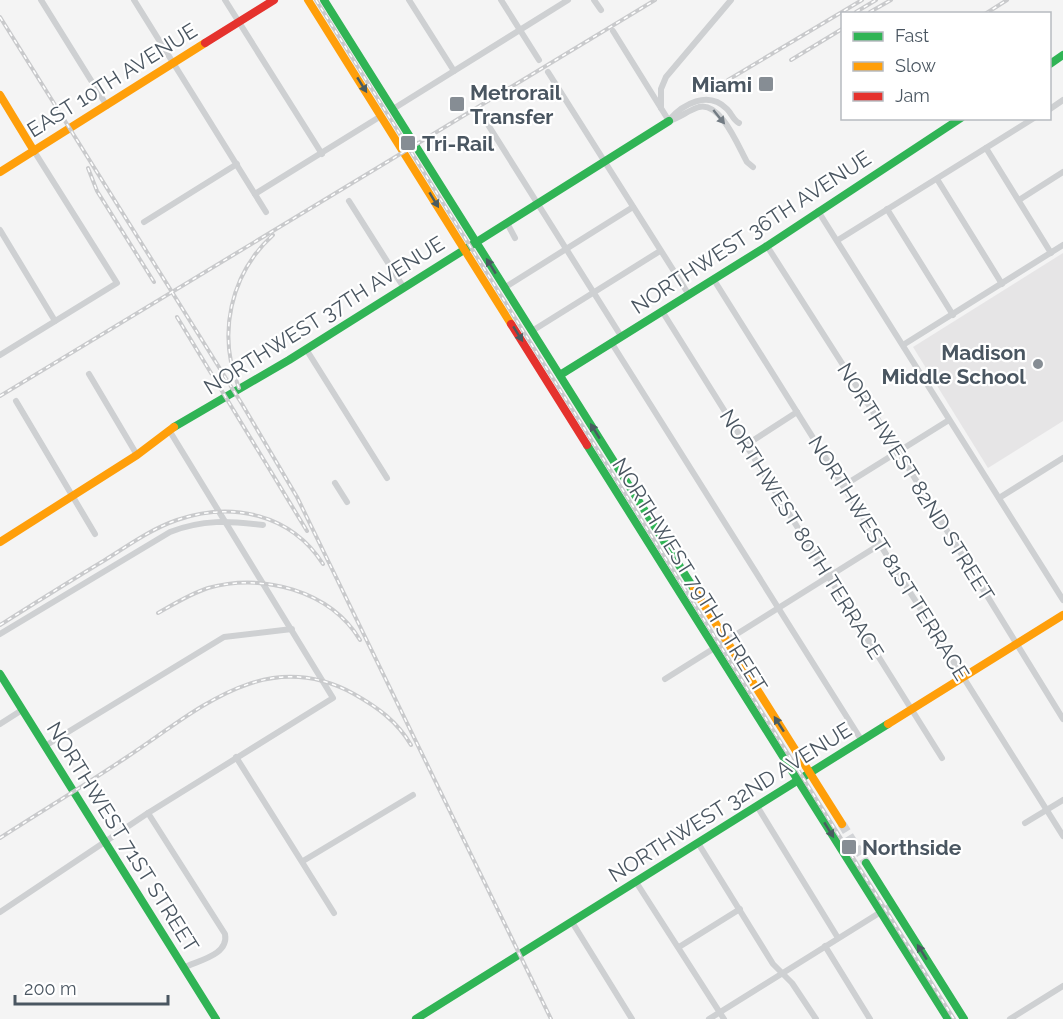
<svg xmlns="http://www.w3.org/2000/svg" width="1063" height="1019" font-family="Raleway,sans-serif">
	<style>
		.education { fill: #e6e5e6 }
		.lines { fill: none; stroke-linecap: round; stroke-linejoin: round }
		.primary-tunnel { stroke: #d2d4d7; stroke-width: 9; stroke-dasharray: 9 4.5; stroke-linecap: butt }
		.street { stroke: #ced0d2; stroke-width: 6 }
		.fast { stroke: #30b455; stroke-width: 8 }
		.slow { stroke: #ff9f0a; stroke-width: 8 }
		.jam { stroke: #e5322d; stroke-width: 8 }
		.rail-casing { stroke: #c9cacc; stroke-width: 4 }
		.rail { stroke: #fff; stroke-width: 1.5; stroke-dasharray: 4.5; stroke-linecap: butt }
		.oneway { fill: #495b60 }
		.oneway2 { fill: #727b83 }
		.poi-dot { fill: #868d94; stroke: #fff; stroke-width: 2 }
		.labels { text-anchor: middle; dominant-baseline: central; stroke-width: 4.5; stroke-linejoin: round; paint-order: stroke }
		.street-label { font-size: 21px; fill: #4a5661; stroke: #fff }
		.poi-label { font-size: 21px; font-weight: bold; fill: #4a5661; stroke: #fff; text-anchor: start }
	</style>
	<rect width="100%" height="100%" fill="#f4f4f4"/>
	<path class="education" d="M1063,253V421L988,468L913,347Z"/>
	<g class="lines">
		<path class="primary-tunnel" d="M842,824L866,863"/>
		<g class="street">
			<path d="M41,0L107,106"/>
			<path d="M134,0L266,212"/>
			<path d="M225,0L322,154"/>
			<path d="M409,0L454,71"/>
			<path d="M501,0L539,60"/>
			<path d="M594,0L601,10"/>
			<path d="M613,31L669,121"/>
			<path d="M548,72L689,295"/>
			<path d="M661,108V89L666,77L731,0"/>
			<path d="M393,109L568,0"/>
			<path d="M1050,109L1063,100"/>
			<path d="M485,120L621,336"/>
			<path d="M669,120C683,104 708,90 727,109C732,114 733,120 739,123"/>
			<path d="M669,121C679,118 689,110 699,107C721,102 738,146 747,162L753,167"/>
			<path d="M986,148L1051,253"/>
			<path d="M937,179L1002,284"/>
			<path d="M255,194L381,116"/>
			<path d="M1019,200L1063,172"/>
			<path d="M349,201L404,288"/>
			<path d="M887,209L953,315"/>
			<path d="M818,211L1063,600"/>
			<path d="M144,222L237,164"/>
			<path d="M507,223L515,238"/>
			<path d="M0,230L55,321"/>
			<path d="M838,240L1034,118"/>
			<path d="M767,246L898,451L1063,719"/>
			<path d="M714,280L1063,836"/>
			<path d="M504,288L633,207"/>
			<path d="M662,311L942,758"/>
			<path d="M532,331L660,251"/>
			<path d="M611,342L862,741"/>
			<path d="M903,345L1063,245"/>
			<path d="M306,349L387,478"/>
			<path d="M0,355L117,283L34,151"/>
			<path d="M89,374L137,455"/>
			<path d="M16,401L95,534"/>
			<path d="M746,445L797,412"/>
			<path d="M335,483L347,502"/>
			<path d="M843,486L949,420"/>
			<path d="M999,498L1063,458"/>
			<path d="M0,634L170,532C203,519 229,521 263,525"/>
			<path d="M665,679L879,545"/>
			<path d="M0,724L22,710"/>
			<path d="M45,746L224,637L292,629"/>
			<path d="M236,757L334,913"/>
			<path d="M757,806L838,938"/>
			<path d="M148,813L225,934C229,955 199,960 183,968"/>
			<path d="M1025,823L1063,800"/>
			<path d="M698,843L773,964L792,983L816,1019"/>
			<path d="M303,861L413,795"/>
			<path d="M636,882L724,1019"/>
			<path d="M0,912L148,813L333,698L169,430"/>
			<path d="M572,922L632,1019"/>
			<path d="M825,946L870,1019"/>
			<path d="M679,947L740,909"/>
			<path d="M709,1019L892,905"/>
			<path d="M1010,1019L1063,986"/>
		</g>
		<g class="fast">
			<path d="M324,0L694,589"/>
			<path d="M1050,64L1063,55"/>
			<path d="M560,375L767,246L961,118"/>
			<path d="M174,427L289,360L669,121"/>
			<path d="M587,445L948,1019"/>
			<path d="M0,674L216,1019"/>
			<path d="M866,863L964,1019"/>
			<path d="M416,1019L888,724"/>
		</g>
		<g class="slow">
			<path d="M308,0L511,324"/>
			<path d="M0,95L34,151"/>
			<path d="M0,172L205,43"/>
			<path d="M0,542L137,455L174,427"/>
			<path d="M694,589L842,824"/>
			<path d="M888,724L1063,615"/>
		</g>
		<g class="jam">
			<path d="M205,43L274,0"/>
			<path d="M511,324L587,445"/>
		</g>
		<defs>
			<g id="rail">
				<path d="M316,0L954,1019"/>
				<path d="M856,12L876,0"/>
				<path d="M870,12L891,0"/>
				<path d="M985,14L1007,0"/>
				<path d="M0,17L242,404L297,497L551,1019"/>
				<path d="M791,60L842,29"/>
				<path d="M728,80L862,0"/>
				<path d="M88,168L97,191L154,282"/>
				<path d="M177,317L307,531"/>
				<path d="M239,388C217,335 230,274 273,235"/>
				<path d="M0,396L655,0"/>
				<path d="M158,613C174,604 190,594 208,588C262,573 330,590 360,640"/>
				<path d="M0,625C35,603 70,581 105,560C129,545 151,529 177,520C232,501 291,514 323,564"/>
				<path d="M0,838C42,811 85,785 127,757C197,711 265,645 354,694C377,707 397,721 411,745"/>
			</g>
		</defs>
		<use href="#rail" class="rail-casing"/>
		<use href="#rail" class="rail"/>
	</g>
	<defs><path id="oneway-solid" d="M-6-.8H1V-3.2L6.5 0L1 3.2V.8H-6Z" transform="scale(1.5)"/></defs>
	<g class="oneway">
		<use href="#oneway-solid" transform="translate(362 85) rotate(58)"/>
		<use href="#oneway-solid" transform="translate(434 200) rotate(59)"/>
		<use href="#oneway-solid" transform="translate(491 266) rotate(-122)"/>
		<use href="#oneway-solid" transform="translate(518 334) rotate(58)"/>
		<use href="#oneway-solid" transform="translate(595 431) rotate(-122)"/>
		<use href="#oneway-solid" transform="translate(779 724) rotate(-123)"/>
		<use href="#oneway-solid" transform="translate(829 830) rotate(58)"/>
		<use href="#oneway-solid" transform="translate(922 952) rotate(-122)"/>
	</g>
	<use class="oneway2" href="#oneway-solid" transform="translate(719 117) rotate(51)"/>
	<g class="poi-dot">
		<rect x="758" y="76" width="16" height="16" rx="3"/>
		<rect x="449" y="96" width="16" height="16" rx="3"/>
		<rect x="400" y="135" width="16" height="16" rx="3"/>
		<circle cx="1038" cy="364" r="6"/>
		<rect x="841" y="839" width="16" height="16" rx="3"/>
	</g>
	<g class="labels">
		<g class="street-label">
			<text transform="translate(112 80) rotate(-32)">EAST 10TH AVENUE</text>
			<text transform="translate(751 232) rotate(-33)">NORTHWEST 36TH AVENUE</text>
			<text transform="translate(324 315) rotate(-32)">NORTHWEST 37TH AVENUE</text>
			<text transform="translate(916 482) rotate(58)">NORTHWEST 82ND STREET</text>
			<text transform="translate(802 534) rotate(58)">NORTHWEST 80TH TERRACE</text>
			<text transform="translate(889 558) rotate(58)">NORTHWEST 81ST TERRACE</text>
			<text transform="translate(690 575) rotate(58)">NORTHWEST 79TH STREET</text>
			<text transform="translate(730 802) rotate(-32)">NORTHWEST 32ND AVENUE</text>
			<text transform="translate(123 837) rotate(58)">NORTHWEST 71ST STREET</text>
		</g>
		<g class="poi-label">
			<text x="752" y="84" text-anchor="end">Miami</text>
			<text x="470" y="92">Metrorail<tspan x="470" dy="24">Transfer</tspan></text>
			<text x="422" y="143">Tri-Rail</text>
			<text x="1026" y="352" text-anchor="end">Madison<tspan x="1026" dy="24">Middle School</tspan></text>
			<text x="862" y="847">Northside</text>
		</g>
	</g>
	<rect x="841" y="12" width="210" height="108" fill="#ffffff" stroke="#b7bbc0" stroke-width="1.5"/>
	<rect x="853" y="32" width="30" height="9" fill="#30b455" stroke="#b7bbc0" stroke-width="1.5"/>
	<text x="895" y="42" font-size="18" fill="#4a5661">Fast</text>
	<rect x="853" y="62" width="30" height="9" fill="#ff9f0a" stroke="#b7bbc0" stroke-width="1.5"/>
	<text x="895" y="72" font-size="18" fill="#4a5661">Slow</text>
	<rect x="853" y="92" width="30" height="9" fill="#e5322d" stroke="#b7bbc0" stroke-width="1.5"/>
	<text x="895" y="102" font-size="18" fill="#4a5661">Jam</text>
	<path d="M15 995v9h153v-9" fill="none" stroke="#4a5661" stroke-width="3"/>
	<text x="24" y="995" font-size="18" fill="#4a5661" stroke="#ffffff" stroke-width="4.5" paint-order="stroke">200 m</text>
</svg>
